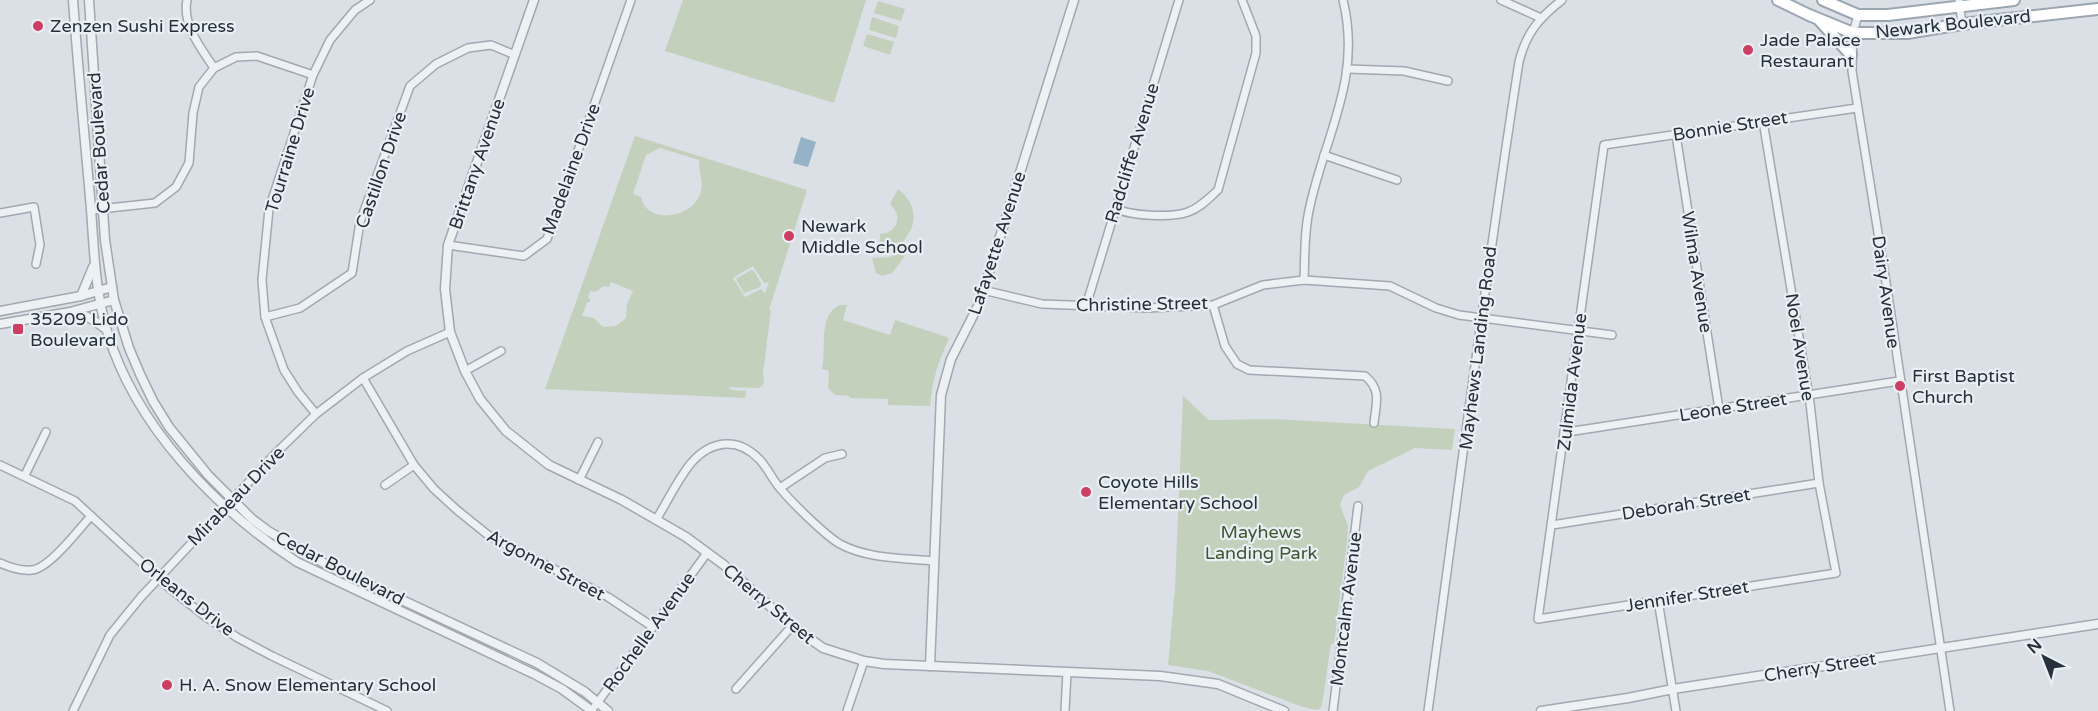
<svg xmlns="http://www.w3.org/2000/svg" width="2098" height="711" font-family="'Varela Round',sans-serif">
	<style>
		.green { fill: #c3d0bc; fill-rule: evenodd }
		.water { fill: #95b2c6 }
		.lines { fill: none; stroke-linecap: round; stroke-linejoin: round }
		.minor-casing { stroke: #a1a8af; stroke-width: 10 }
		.tertiary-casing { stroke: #a1a8af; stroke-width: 11 }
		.primary-casing { stroke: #9aa6b1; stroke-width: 14 }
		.minor { stroke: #eef1f4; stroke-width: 7 }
		.tertiary { stroke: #eef1f4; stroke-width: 8 }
		.primary { stroke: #fff; stroke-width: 10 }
		.poi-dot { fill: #cd3e63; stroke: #eaeff4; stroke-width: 2 }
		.labels { text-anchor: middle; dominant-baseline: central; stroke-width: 4.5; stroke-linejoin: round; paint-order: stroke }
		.street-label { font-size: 18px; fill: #25303b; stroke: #eaeff4 }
		.poi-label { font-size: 18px; fill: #25303b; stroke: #eaeff4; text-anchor: start }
		.park-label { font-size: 18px; fill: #3d5733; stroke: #eaeff4 }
	</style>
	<rect width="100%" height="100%" fill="#dbe0e6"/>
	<g class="green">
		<path d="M683,0H866L834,103L665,51Z"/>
		<path d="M878,1L905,9L901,21L874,13Z"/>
		<path d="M872,17L899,26L896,38L869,30Z"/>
		<path d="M867,34L894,42L890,55L863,46Z"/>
		<path d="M635,136L807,190L769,310H771L763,373L764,383L759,388L728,387L732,390L746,391L745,398L545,389ZM660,148L699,160C698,175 707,185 697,200C685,219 646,223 641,197L633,194L646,155ZM753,266L764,283L769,282L765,293L761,289L745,297L733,278ZM611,282L633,291L627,304L626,318L616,326L603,327L594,318L582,316L587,302L589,303L591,299L588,298L590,291L595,292L604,286L609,287Z"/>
		<path d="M898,189C910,198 917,212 912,227C909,235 902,240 902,249L893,253L879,255L880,234C898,233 903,215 890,204Z"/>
		<path d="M901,253L905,256L892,273L882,276L876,273L872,258L889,257Z"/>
		<path d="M751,270L754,271L761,283L760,287L744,293L736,279Z"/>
		<path d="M840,305H847L843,320L890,335L895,320L947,337L949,339C938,361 932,382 930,406L888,405V399L850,398L849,396L835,395L828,388L829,371L822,369C827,347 817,315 840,305Z"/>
		<path d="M1183,396L1209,420L1274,419L1455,429L1452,450L1415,448L1368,471L1359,487L1344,495L1340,505L1348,526L1347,541L1334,644H1331L1322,705L1320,709L1315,710L1300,706L1208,671L1168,665L1175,588Z"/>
	</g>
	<path class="water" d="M801,137L816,142L808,167L793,163Z"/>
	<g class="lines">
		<defs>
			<g id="minor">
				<path d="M187,0C182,25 201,48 214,68"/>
				<path d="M1501,0L1541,18"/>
				<path d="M1959,0L1962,24"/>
				<path d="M1858,15L1853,33L1852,71L1888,295L1950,711"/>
				<path d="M1348,69L1404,71L1448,81"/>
				<path d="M1763,121L1810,403L1819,483L1836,573L1538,619L1604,145L1857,108"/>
				<path d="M1676,135L1719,409"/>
				<path d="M1324,155L1397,180"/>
				<path d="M1115,208C1130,216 1171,218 1188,212C1200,208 1209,198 1218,190L1256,53V36L1242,0"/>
				<path d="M91,210L155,203L176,187L189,163L193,113L199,87L214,68L236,57L257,56L313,75"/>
				<path d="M0,213L34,207L40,245L36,264"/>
				<path d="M448,245L524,256L547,239L631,0"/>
				<path d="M1304,280C1305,256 1304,230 1310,206C1326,133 1362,78 1343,0"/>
				<path d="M983,290L1042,304L1147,308L1213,305L1263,285L1304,280L1390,286L1436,308L1459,315L1612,335"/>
				<path d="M1213,305L1225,346L1237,364L1249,370L1365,376C1382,390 1376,403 1374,423"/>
				<path d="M1086,306L1179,0"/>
				<path d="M265,317L300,308L352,273L360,222L410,86L436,64L468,48L491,45L515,55"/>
				<path d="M465,371L501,351"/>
				<path d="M363,378L414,465L434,489L457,510L488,535L608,597L653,627"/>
				<path d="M316,414L298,392L284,370L265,317L262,280L269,209L313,75L330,40L355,10L370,0"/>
				<path d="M1566,430L1574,431L1899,381"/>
				<path d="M0,465L75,501L167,586L206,617L238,638L272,656L387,711"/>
				<path d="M25,475L46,432"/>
				<path d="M579,480L598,442"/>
				<path d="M385,485L414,465"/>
				<path d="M780,488L825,458L842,454"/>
				<path d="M656,520C667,502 679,477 692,462C712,440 738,437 759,459C767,467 772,479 780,488C791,502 826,536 840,544C868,559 902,558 934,561"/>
				<path d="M1552,525L1819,483"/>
				<path d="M0,563C11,568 21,571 32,570C50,568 79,529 91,516"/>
				<path d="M1658,600L1676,711"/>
				<path d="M736,689L792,626"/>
				<path d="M595,706L707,553"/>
				<path d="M73,711L110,635L141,597L277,452L316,414L363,378L407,351L450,332"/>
				<path d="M847,711L864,661"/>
				<path d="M1065,711L1067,672"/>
				<path d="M1333,711L1358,506"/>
				<path d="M1428,711C1458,495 1485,278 1519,62C1526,33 1539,18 1562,0"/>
			</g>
			<g id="tertiary">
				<path d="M73,0C78,70 85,139 91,209C94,249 95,291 107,331C135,426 216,509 297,562L534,674L562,689L592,711"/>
				<path d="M89,0L105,240L114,300L129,348L140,374L153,401L169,427L208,475L252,519L268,531L329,566L537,663L585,692L608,711"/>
				<path d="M534,0L448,245L445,289L450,332L465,371L480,399L506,431L549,465L622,500L686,537L724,565L792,626L823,648L864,661L884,664L1160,676L1218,684L1284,711"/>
				<path d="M81,296L93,267"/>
				<path d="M0,311L81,296L112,287"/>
				<path d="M73,312C87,315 95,321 106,329"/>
				<path d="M0,324L70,312L114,300"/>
				<path d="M930,666L941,395L951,359L979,304L1074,0"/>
				<path d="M1541,711L1628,698L1673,689L2098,624"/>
			</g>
			<g id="primary">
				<path d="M1778,0L1809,15L1853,33H1907L1962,24L2098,9"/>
				<path d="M1823,0L1858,15H1888L2014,0"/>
				<path d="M1820,21L1851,55"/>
			</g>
		</defs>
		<use href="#minor" class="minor-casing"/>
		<use href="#tertiary" class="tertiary-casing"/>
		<use href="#primary" class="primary-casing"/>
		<use href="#minor" class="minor"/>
		<use href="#tertiary" class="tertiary"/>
		<use href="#primary" class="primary"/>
	</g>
	<g class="poi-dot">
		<circle cx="38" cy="26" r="6"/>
		<circle cx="1748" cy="50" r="6"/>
		<circle cx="789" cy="236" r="6"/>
		<rect x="12" y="323" width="12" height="12" rx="3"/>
		<circle cx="1900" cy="386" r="6"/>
		<circle cx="1086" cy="492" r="6"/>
		<circle cx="167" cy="685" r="6"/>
	</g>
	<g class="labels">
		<g class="street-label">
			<text transform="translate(1953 24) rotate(-6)">Newark Boulevard</text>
			<text transform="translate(1730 126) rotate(-9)">Bonnie Street</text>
			<text transform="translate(99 143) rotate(-94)">Cedar Boulevard</text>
			<text transform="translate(290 150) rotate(-73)">Tourraine Drive</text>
			<text transform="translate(1132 153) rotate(-73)">Radcliffe Avenue</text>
			<text transform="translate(477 164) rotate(-71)">Brittany Avenue</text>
			<text transform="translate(571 169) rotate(-70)">Madelaine Drive</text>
			<text transform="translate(381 170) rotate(-71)">Castillon Drive</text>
			<text transform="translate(997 243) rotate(-72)">Lafayette Avenue</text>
			<text transform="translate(1697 272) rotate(81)">Wilma Avenue</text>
			<text transform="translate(1886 292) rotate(82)">Dairy Avenue</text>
			<text transform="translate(1142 304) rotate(-1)">Christine Street</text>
			<text transform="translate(1800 347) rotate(81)">Noel Avenue</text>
			<text transform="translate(1478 348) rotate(-83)">Mayhews Landing Road</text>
			<text transform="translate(1572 382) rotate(-83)">Zulmida Avenue</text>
			<text transform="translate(1733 407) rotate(-9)">Leone Street</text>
			<text transform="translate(236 496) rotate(-46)">Mirabeau Drive</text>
			<text transform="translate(1686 504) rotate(-9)">Deborah Street</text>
			<text transform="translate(546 565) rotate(28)">Argonne Street</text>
			<text transform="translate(340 568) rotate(27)">Cedar Boulevard</text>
			<text transform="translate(1687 596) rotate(-9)">Jennifer Street</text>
			<text transform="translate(187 597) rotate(38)">Orleans Drive</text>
			<text transform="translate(769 604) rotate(40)">Cherry Street</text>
			<text transform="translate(1346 609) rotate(-83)">Montcalm Avenue</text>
			<text transform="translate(649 632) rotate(-54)">Rochelle Avenue</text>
			<text transform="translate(1820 667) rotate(-9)">Cherry Street</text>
		</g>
		<g class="poi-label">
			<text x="50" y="26">Zenzen Sushi Express</text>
			<text x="1760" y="40">Jade Palace<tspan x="1760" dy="21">Restaurant</tspan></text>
			<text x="801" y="226">Newark<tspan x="801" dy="21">Middle School</tspan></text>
			<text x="30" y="319">35209 Lido<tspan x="30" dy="21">Boulevard</tspan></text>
			<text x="1912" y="376">First Baptist<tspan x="1912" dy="21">Church</tspan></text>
			<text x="1098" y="482">Coyote Hills<tspan x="1098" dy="21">Elementary School</tspan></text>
			<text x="179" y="685">H. A. Snow Elementary School</text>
		</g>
		<g class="park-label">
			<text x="1261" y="532">Mayhews<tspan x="1261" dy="21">Landing Park</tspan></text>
		</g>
	</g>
	<g transform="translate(2044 657) rotate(318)" stroke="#eaeff4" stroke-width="4.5" paint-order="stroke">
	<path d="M0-4.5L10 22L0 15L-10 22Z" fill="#25303b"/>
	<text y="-9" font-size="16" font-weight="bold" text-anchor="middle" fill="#25303b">N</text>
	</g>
</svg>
